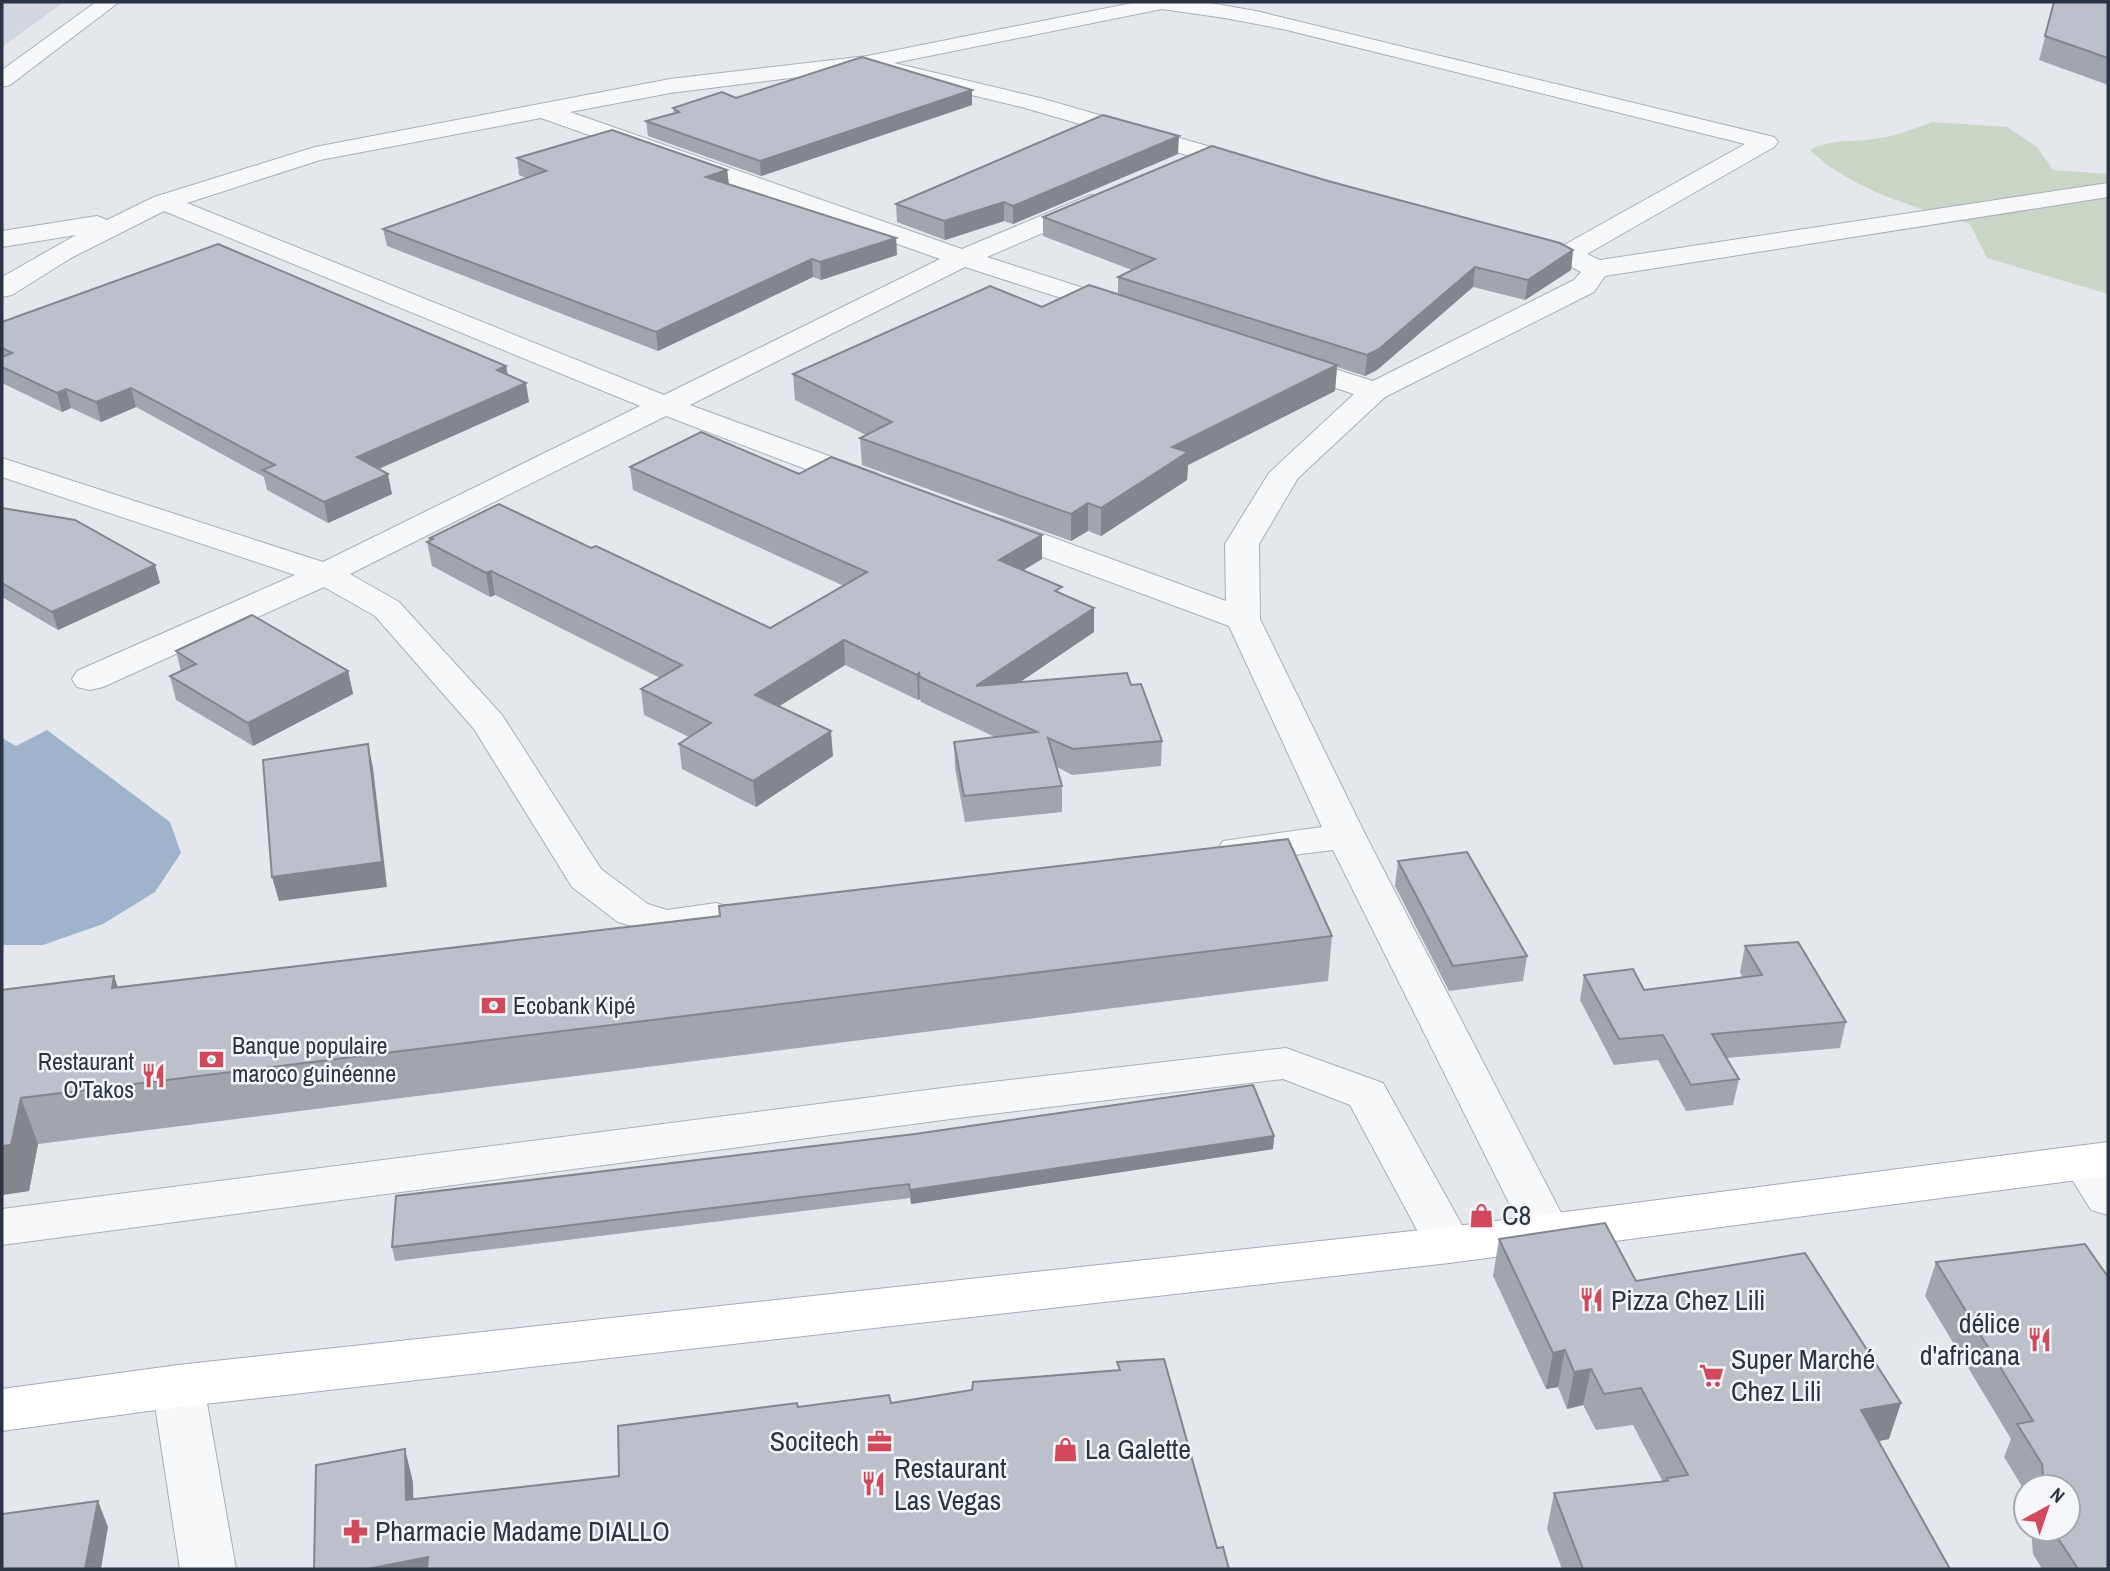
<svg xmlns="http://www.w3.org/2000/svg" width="2110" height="1571" font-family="'Archivo Narrow',sans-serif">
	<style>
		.built { fill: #d2d6de }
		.green { fill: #c9d6c5 }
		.water { fill: #9fb4cc }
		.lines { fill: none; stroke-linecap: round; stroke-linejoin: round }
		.minor-casing { stroke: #a9aeb7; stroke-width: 2 }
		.major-casing { stroke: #a3abb8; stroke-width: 2 }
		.minor { fill: #f7f8fa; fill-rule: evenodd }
		.major { fill: #fff; fill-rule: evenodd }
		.wall { fill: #a1a5ae }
		.shaded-wall { fill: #83868d }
		.building { fill: #bbc0ca; stroke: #83868d; stroke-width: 2 }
		.labels { text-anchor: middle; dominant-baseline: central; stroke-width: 5; stroke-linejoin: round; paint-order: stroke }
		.poi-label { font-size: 24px; fill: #2b3445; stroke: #f4f6f9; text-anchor: start }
		.near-poi-label { font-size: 28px; fill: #2b3445; stroke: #f4f6f9; text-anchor: start }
	</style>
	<rect width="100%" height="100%" fill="#e4e7ec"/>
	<path class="built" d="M2,2H64L2,47Z"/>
	<path class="green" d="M1932,122L2007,127L2037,147L2053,170L2108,174V294L1987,258L1970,224C1917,208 1849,189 1810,150C1829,139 1852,142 1874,139C1894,137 1913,129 1932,122Z"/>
	<path class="water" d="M47,730L170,822L181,853L155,892L103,924L43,945H2V738L16,746Z"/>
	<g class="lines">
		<defs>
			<g id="minor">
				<path d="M96,2H119L10,85L2,87V70Z"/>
				<path d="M1137,2H1204L1256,11L1774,137L1778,142L1774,147L1587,254L1600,260L2108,183V197L1605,276L1594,292L1385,397L1298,478L1259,544L1260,619L1366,836L1571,1232L1564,1245L1547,1250L1530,1245L1333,850L1237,862L1223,859L1217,850L1223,841L1322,827L1229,626L981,534L977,527L981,520L993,517L1005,520L1226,601L1225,544L1269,473L1354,394L1277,369L1273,363L1277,357L1287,354L1373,381L1574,280L1581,272L1558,260L1512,247L1508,241L1512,235L1521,233L1564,245L1745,144L1287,30L1225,18L1162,9L894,63L1040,98L1256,160L1259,165L1256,170L1247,172L1238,170L1025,108L863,69L670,93L570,112L962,249L1083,198L1092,195L1101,198L1105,203L1101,208L987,257L1133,304L1137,310L1133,316L1123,318L965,267L690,405L878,474L883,481L878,488L867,490L856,488L666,416L350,574L399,602L502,715L601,869L648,904L667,910L716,903L731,907L737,916L731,925L666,936L618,922L572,887L474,729L375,616L324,587L103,687L90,690L77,687L72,679L77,671L295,575L2,477V458L323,562L640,406L164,211L71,258L12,295L2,297V277L76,235L2,247V231L97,216L107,220L154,197L315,147L670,79L867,56ZM541,118L940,259L664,395L187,203L320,160Z"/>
				<path d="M1286,1048L1383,1083L1473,1245L1466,1258L1449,1263L1432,1258L1350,1105L1283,1079L958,1118L2,1245V1209L958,1086Z"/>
				<path d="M2085,1145L2102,1150L2108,1160V1215L2091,1210L2061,1162L2068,1150Z"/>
				<path d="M178,1365L196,1371L204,1386L236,1569H180L152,1386L160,1371Z"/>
			</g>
			<path id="major" d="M2108,1142V1176L1449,1263L178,1407L2,1431V1389L178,1365L1449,1227Z"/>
		</defs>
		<use href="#minor" class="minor-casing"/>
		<use href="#major" class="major-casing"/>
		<use href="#minor" class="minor"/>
		<use href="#major" class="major"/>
	</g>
	<g class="wall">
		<path d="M2054,2H2108V85L2039,60Z"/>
		<path d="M736,98L972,105L761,176L648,136L646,121L674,113L673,108Z"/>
		<path d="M1178,154L1013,224L1004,221L945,240L897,222L896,204Z"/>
		<path d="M517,158L727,170L729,184L896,238L897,255L821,280L813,277L658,351L387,246L383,229L526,178L519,175Z"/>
		<path d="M1328,181L1573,250L1571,270L1525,300L1473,287L1377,370L1365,376L1337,367L1335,391L1188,465L1187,480L1101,536L1088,531L1071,541L862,465L860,438L866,435L795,400L793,374L1042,307L1118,294V277L1132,270L1043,236V217Z"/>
		<path d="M2,322L506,366L508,375L529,402L379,469L392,494L328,523L267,490L264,477L136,407L101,422L71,408L62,412L2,383Z"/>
		<path d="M630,467L799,474L1042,535V559L1023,570L1062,594L1094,608V632L1020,682L1131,685L1162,741L1161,766L1072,775L1057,767L1062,786V812L965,822L955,768L954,742L995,737L921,702L920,699L918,700L845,665L779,706L833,756L756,807L682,769L679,744L689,737L644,715L641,689L660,678L495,595L490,597L432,566L427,542L431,541L430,538L591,548L770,628L844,586L633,490Z"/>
		<path d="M2,508L155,565L160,583L58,630L2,597Z"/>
		<path d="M176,651L348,671L353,694L253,746L176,700L170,676L181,671Z"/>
		<path d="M1398,861L1527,956L1523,981L1449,991L1395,886Z"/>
		<path d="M1332,936L1328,981L38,1144L29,1191L2,1195V990L114,976L118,987Z"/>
		<path d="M1745,946L1846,1022L1840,1048L1726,1058L1739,1079L1733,1105L1686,1111L1658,1060L1614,1065L1580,1000L1584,975L1644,990L1743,978L1740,972Z"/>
		<path d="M1274,1136L1273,1149L911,1204L910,1198L395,1261L392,1247Z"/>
		<path d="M1499,1239L1636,1281L1889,1439L1878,1441L1950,1569H1562L1547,1529L1554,1493L1663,1482L1633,1425L1596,1430L1583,1405L1567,1409L1558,1387L1546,1389L1493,1276Z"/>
		<path d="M1936,1262L2108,1277V1569H2042L2033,1554L2031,1529H2068V1487H2026V1493L2004,1457L2011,1439L1925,1296Z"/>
	</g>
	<g class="shaded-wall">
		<path d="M972,90V105L761,176L760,161Z"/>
		<path d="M1179,136L1178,154L1013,224V206Z"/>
		<path d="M727,170L729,187L706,177Z"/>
		<path d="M1004,202V221L945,240L944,221Z"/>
		<path d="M896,238L897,255L821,280L820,262Z"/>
		<path d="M1573,250L1571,270L1525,300L1528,280Z"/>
		<path d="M812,259L813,277L658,351L656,332Z"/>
		<path d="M1475,267L1473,287L1377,370L1365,376L1367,355Z"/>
		<path d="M1337,365L1335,391L1188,465L1187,480L1101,536V508L1172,447Z"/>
		<path d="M506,366L509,385L497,370Z"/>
		<path d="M526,383L529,402L360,477L357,457Z"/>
		<path d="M131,388L136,407L101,422L96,402Z"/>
		<path d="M66,389L71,408L62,412L57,393Z"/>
		<path d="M388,474L392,494L328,523L324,502Z"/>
		<path d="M1088,503V531L1071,541V514Z"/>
		<path d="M1042,535V559L999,585V560Z"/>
		<path d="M155,565L160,583L58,630L52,612Z"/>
		<path d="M491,571L495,595L490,597L486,573Z"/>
		<path d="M1094,608V632L983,707L976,686Z"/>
		<path d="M844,640L845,665L757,720L755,695Z"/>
		<path d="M348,671L353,694L253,746L248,723Z"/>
		<path d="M919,673L920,699L918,700L917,675Z"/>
		<path d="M831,731L833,756L756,807L753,781Z"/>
		<path d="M368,744L373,768L387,887L279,901L272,877Z"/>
		<path d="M114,976L128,1021L112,988Z"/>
		<path d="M21,1098L38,1144L29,1191L2,1195V1146Z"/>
		<path d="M1274,1136L1273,1149L911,1204L910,1190Z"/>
		<path d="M1565,1350L1558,1387L1546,1389L1553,1353Z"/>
		<path d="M1591,1369L1583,1405L1567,1409L1574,1372Z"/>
		<path d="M1901,1403L1889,1439L1849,1447L1861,1410Z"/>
		<path d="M405,1449L413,1482L414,1533L406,1500Z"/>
		<path d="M98,1501L108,1527L101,1569H85Z"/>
		<path d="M428,1557L431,1569H367Z"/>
	</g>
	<g class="building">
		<path d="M2054,2H2108V58L2045,36Z"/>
		<path d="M862,57L972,90L760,161L646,121L679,112L673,108L722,92L736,98Z"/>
		<path d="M1103,115L1179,136L1013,206L1004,202L944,221L896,204Z"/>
		<path d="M612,130L727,170L706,177L896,238L820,262L812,259L656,332L383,229L546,171L517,158Z"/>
		<path d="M1212,146L1328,181L1560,243L1573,250L1528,280L1475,267L1379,349L1367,355L1118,277L1155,259L1043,217Z"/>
		<path d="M218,244L506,366L497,370L526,383L357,457L388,474L324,502L263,470L275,465L131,388L96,402L66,389L57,393L2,367V357L12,353L2,348V322Z"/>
		<path d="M1089,285L1337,365L1172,447L1188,452L1101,508L1088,503L1071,514L860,438L892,422L793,374L990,286L1042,307Z"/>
		<path d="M701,432L799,474L831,457L1042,535L999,560L1062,587L1055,591L1094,608L976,686L1127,673L1131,685L1141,684L1162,741L1073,749L1048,738L1062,786L964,796L954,742L1037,732L920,677L919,673L917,675L844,640L755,695L831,731L753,781L679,744L711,723L641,689L682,665L491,571L486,573L427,542L433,539L430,538L499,504L591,548L596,546L770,628L867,572L630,467Z"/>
		<path d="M2,508L75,520L155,565L52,612L2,583Z"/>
		<path d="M252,615L348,671L248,723L170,676L196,664L176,651Z"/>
		<path d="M368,744L382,862L272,877L263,760Z"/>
		<path d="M1288,839L1332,936L21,1098L11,1145L2,1146V990L114,976L112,988L720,916L719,906Z"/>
		<path d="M1467,852L1527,956L1453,966L1398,861Z"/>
		<path d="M1798,942L1846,1022L1712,1034L1739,1079L1691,1085L1663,1035L1619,1039L1584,975L1633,969L1644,990L1762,975L1745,946Z"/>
		<path d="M1253,1085L1274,1136L910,1190L909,1184L392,1247L396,1196L915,1134Z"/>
		<path d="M1605,1223L1636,1281L1805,1253L1901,1403L1861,1410L1950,1569H1583L1554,1493L1668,1481L1667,1478L1688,1475L1641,1388L1604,1394L1591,1369L1574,1372L1565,1350L1553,1353L1499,1239Z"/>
		<path d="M2085,1244L2108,1277V1569H2078L2052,1529H2068V1487H2044L2042,1464L2017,1424L2033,1421L1936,1262Z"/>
		<path d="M1164,1359L1217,1548L1223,1547L1229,1569H427L428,1557L367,1569H314L316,1465L405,1449L406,1500L619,1476L618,1426L797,1403L798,1407L889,1395L891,1403L972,1390L973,1382L1120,1370L1117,1362Z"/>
		<path d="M98,1501L85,1569H2V1514Z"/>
	</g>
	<defs>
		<symbol id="bank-bare" viewBox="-9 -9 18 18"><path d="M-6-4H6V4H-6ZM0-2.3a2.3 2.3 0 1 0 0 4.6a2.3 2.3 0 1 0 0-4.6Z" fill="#d1495b" stroke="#f4f6f9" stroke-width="2.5" paint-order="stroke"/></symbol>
		<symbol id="restaurant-bare" viewBox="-9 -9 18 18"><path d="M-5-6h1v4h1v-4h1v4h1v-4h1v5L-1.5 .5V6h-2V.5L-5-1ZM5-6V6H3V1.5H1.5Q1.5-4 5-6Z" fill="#d1495b" stroke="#f4f6f9" stroke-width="2.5" paint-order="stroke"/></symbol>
		<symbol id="shop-bare" viewBox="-9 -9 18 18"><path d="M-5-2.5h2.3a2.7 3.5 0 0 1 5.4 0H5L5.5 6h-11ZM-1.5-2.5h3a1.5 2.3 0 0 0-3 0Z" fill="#d1495b" stroke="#f4f6f9" stroke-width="2.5" paint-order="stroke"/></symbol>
		<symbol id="supermarket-bare" viewBox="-9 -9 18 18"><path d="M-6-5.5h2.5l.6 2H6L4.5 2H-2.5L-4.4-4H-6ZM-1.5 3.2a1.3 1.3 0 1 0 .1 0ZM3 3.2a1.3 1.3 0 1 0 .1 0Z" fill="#d1495b" stroke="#f4f6f9" stroke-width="2.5" paint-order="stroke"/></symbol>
		<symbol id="office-bare" viewBox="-9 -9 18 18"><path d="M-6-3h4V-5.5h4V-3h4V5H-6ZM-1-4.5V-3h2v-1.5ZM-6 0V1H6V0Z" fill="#d1495b" stroke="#f4f6f9" stroke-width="2.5" paint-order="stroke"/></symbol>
		<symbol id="pharmacy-bare" viewBox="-9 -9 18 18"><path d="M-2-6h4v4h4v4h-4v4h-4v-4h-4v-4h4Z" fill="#d1495b" stroke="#f4f6f9" stroke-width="2.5" paint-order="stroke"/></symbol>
	</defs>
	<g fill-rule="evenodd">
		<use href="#bank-bare" x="476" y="988" width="35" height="35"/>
		<use href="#bank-bare" x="194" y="1042" width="35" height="35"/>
		<use href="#restaurant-bare" x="136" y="1058" width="35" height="35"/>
		<use href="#shop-bare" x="1464" y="1198" width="35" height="35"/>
		<use href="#restaurant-bare" x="1574" y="1282" width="35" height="35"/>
		<use href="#restaurant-bare" x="2022" y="1322" width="35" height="35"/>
		<use href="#supermarket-bare" x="1694" y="1358" width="35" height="35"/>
		<use href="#office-bare" x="862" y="1424" width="35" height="35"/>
		<use href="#shop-bare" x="1048" y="1432" width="35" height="35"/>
		<use href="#restaurant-bare" x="856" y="1466" width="35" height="35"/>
		<use href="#pharmacy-bare" x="338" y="1514" width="35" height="35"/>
	</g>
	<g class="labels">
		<g class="poi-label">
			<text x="513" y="1005">Ecobank Kipé</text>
			<text x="232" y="1045">Banque populaire<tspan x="232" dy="28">maroco guinéenne</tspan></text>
			<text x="134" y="1061" text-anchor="end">Restaurant<tspan x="134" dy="28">O'Takos</tspan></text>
		</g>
		<g class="near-poi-label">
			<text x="1502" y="1215">C8</text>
			<text x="1611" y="1300">Pizza Chez Lili</text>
			<text x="2020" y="1323" text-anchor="end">délice<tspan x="2020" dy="32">d'africana</tspan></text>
			<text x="1731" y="1359">Super Marché<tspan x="1731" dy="32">Chez Lili</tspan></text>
			<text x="859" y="1441" text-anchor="end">Socitech</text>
			<text x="1085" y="1449">La Galette</text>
			<text x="894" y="1468">Restaurant<tspan x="894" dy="32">Las Vegas</tspan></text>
			<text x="375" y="1531">Pharmacie Madame DIALLO</text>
		</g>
	</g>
	<rect width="2110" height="1571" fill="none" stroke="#2b3445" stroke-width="7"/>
	<g transform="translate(2047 1508) rotate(40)"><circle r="33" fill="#f4f6f9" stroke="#a4a8b1" stroke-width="2"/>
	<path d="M0-5L12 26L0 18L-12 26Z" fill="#d1495b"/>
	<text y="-10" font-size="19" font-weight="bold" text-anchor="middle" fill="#2b3445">N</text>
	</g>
</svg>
